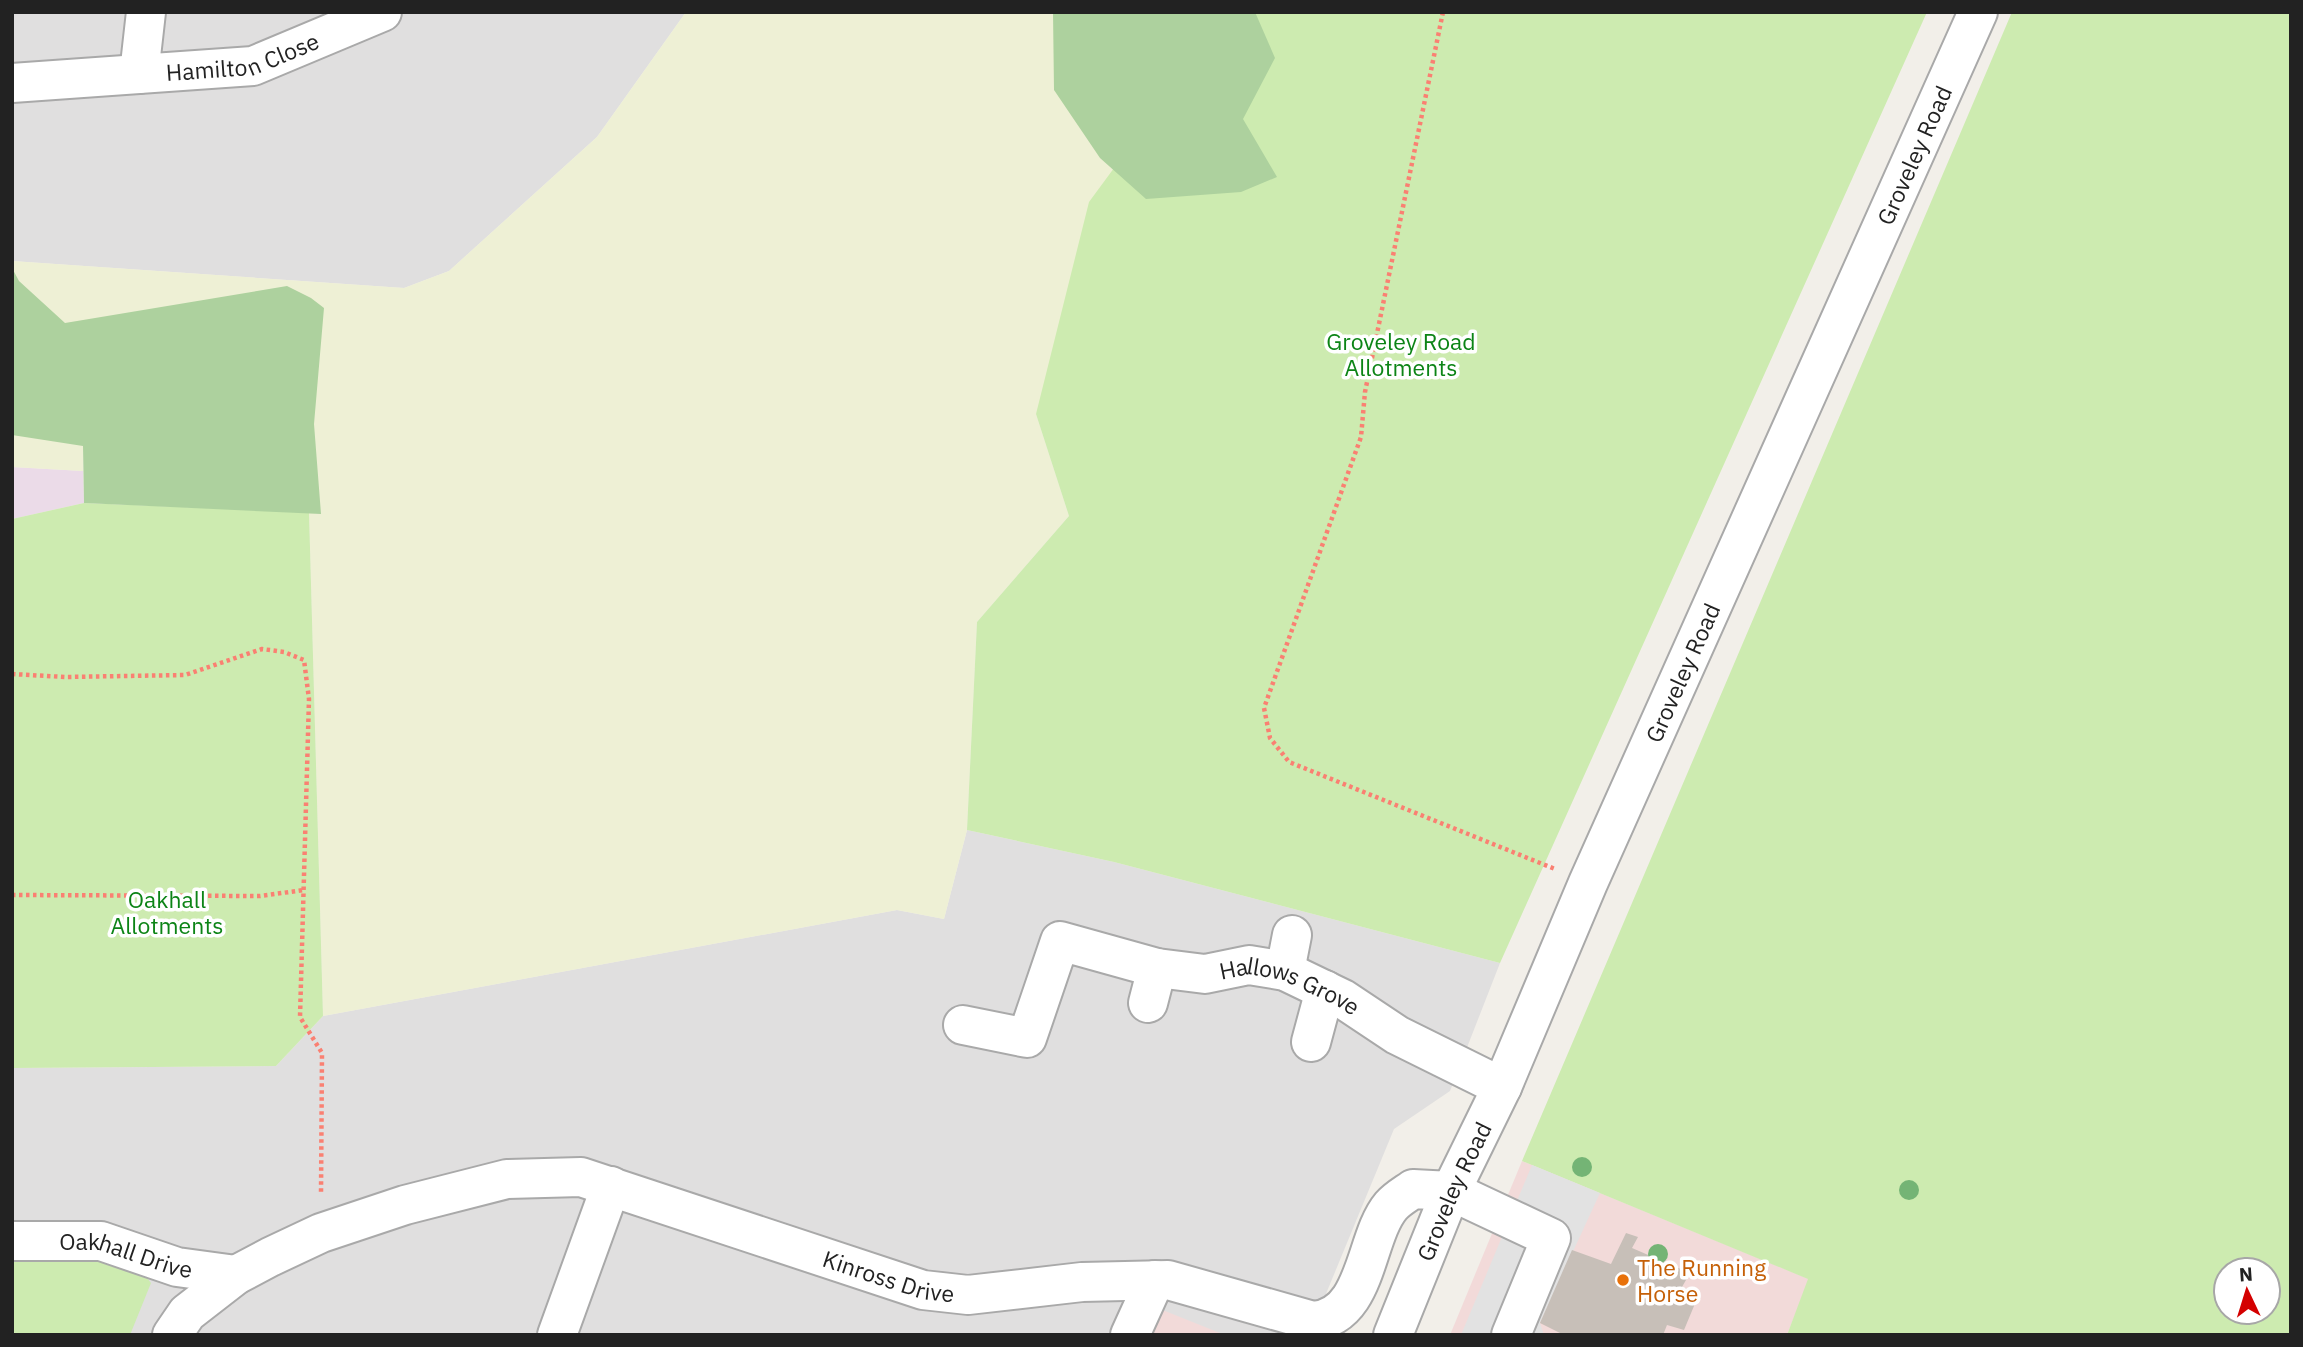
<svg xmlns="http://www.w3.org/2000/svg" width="2303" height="1347" font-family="'IBM Plex Sans',sans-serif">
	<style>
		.residential { fill: #e0dfdf }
		.commercial { fill: #f2dad9 }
		.industrial { fill: #ebdbe8 }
		.farmland { fill: #eef0d5 }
		.grass { fill: #cdebb0; fill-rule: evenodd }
		.forest { fill: #add19e }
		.parking { fill: #e2e2e2 }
		.building { fill: #c7bfb8 }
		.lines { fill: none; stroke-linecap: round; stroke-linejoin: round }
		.minor-casing { stroke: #a9a9a9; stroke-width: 42 }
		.path { stroke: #fa8072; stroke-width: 4.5; stroke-dasharray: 3.5 3.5; stroke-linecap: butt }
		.minor { stroke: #fff; stroke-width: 38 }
		.tree { fill: #74b475 }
		.food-dot { fill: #e8710a; stroke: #fff; stroke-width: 2.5 }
		.labels { text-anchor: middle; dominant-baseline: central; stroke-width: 7; stroke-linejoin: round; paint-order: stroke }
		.street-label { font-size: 23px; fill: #222; stroke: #fff }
		.park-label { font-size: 23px; fill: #0c8416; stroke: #fff }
		.food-label { font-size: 23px; fill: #c56008; stroke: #fff; text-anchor: start }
	</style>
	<rect width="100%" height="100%" fill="#f2efe9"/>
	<g class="residential">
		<path d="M12,12H686L597,137L449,271L404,288L12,261Z"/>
		<path d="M967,830L1114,862L1500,963L1450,1091L1394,1129L1309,1335H12V1068L276,1066L323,1016L897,910L944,919Z"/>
	</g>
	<g class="commercial">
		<path d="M1522,1161L1809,1279L1787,1335H1450Z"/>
		<path d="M1145,1303L1225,1335H1130Z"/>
	</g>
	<path class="industrial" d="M12,467L83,471L84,503L12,519Z"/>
	<path class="farmland" d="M686,12H1229L1036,414L1069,516L977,622L967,830L944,919L897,910L323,1016L309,512L320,514L83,447V471L12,467V261L404,288L449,271L597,137Z"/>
	<g class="grass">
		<path d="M1229,12H1927L1500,963L1114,862L967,830L977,622L1069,516L1036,414L1089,202Z"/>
		<path d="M2012,12H2291V1335H1787L1808,1279L1522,1161ZM2226,1270H2268V1312H2226Z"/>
		<path d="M84,503L309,512L323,1016L276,1066L12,1068V519Z"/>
		<path d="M12,1252C54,1252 124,1245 151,1283L130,1335H12Z"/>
	</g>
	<g class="forest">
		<path d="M1053,12H1255L1275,58L1243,119L1277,177L1241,192L1146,199L1100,158L1054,90Z"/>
		<path d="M12,268L19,281L65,323L287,286L311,298L324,308L314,424L321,514L84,503L83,446L12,435Z"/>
	</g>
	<path class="parking" d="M1532,1165L1600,1193L1540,1323L1544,1335H1461Z"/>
	<path class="building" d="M1626,1233L1638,1237L1632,1248L1690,1273L1682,1287L1699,1294L1684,1330L1667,1325L1663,1335H1564L1540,1323L1572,1250L1611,1264Z"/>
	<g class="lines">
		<defs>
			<g id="minor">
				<path id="s1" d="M146,12L139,74L253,66L382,12"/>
				<path d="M12,83L139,74"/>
				<path d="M1285,971L1292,935"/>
				<path d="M1148,1003L1157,968"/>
				<path id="s2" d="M963,1025L1027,1038L1060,941L1157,968L1205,974L1249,965L1285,971L1343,999L1397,1035L1502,1087"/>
				<path d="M1311,1042L1325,990"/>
				<path id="s3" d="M12,1241H101L177,1267L236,1275"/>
				<path id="s4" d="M172,1335L187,1313L236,1275L270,1257L321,1233L405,1205L507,1179L581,1177L923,1290L968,1295L1082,1282L1168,1280L1313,1321C1368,1317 1364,1238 1391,1206C1397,1199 1406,1194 1413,1189L1451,1191L1551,1238L1511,1335"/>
				<path d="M557,1335L611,1186"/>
				<path d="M1130,1335L1155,1280"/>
				<path id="s5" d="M1393,1335L1451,1191L1502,1087L1588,883L1978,12"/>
			</g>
		</defs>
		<use href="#minor" class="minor-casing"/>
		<g class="path">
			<path d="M1443,12L1365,392L1361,437L1264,708L1270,738L1289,762L1555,869"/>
			<path d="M12,674L65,677L185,675L262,649L284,652L304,660L309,699L300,1017L322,1053L321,1194"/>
			<path d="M12,895L260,896L304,890"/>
		</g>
		<use href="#minor" class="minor"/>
	</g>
	<g class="tree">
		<circle cx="1582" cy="1167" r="10"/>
		<circle cx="1909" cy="1190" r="10"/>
		<circle cx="1658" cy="1254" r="10"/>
	</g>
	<circle class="food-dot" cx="1623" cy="1280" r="7"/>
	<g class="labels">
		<g class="street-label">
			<text stroke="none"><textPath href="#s1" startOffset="168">Hamilton Close</textPath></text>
			<text stroke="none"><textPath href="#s5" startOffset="1290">Groveley Road</textPath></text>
			<text stroke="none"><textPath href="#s5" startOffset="723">Groveley Road</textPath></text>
			<text stroke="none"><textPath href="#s2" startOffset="406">Hallows Grove</textPath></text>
			<text stroke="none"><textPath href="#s5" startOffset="156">Groveley Road</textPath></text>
			<text stroke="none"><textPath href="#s3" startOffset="116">Oakhall Drive</textPath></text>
			<text stroke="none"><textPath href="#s4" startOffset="775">Kinross Drive</textPath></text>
		</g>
		<g class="park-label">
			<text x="1401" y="341">Groveley Road<tspan x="1401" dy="26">Allotments</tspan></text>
			<text x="167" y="899">Oakhall<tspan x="167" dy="26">Allotments</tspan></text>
		</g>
		<g class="food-label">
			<text x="1637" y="1267">The Running<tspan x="1637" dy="26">Horse</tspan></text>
		</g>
	</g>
	<rect width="2303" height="1347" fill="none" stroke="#222222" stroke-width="28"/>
	<g transform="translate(2247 1291) rotate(356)"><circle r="33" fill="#ffffff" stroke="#a7a7a7" stroke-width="2"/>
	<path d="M0-5L12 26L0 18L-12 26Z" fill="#d40000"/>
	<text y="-10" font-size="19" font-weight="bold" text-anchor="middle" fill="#222222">N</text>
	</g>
</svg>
